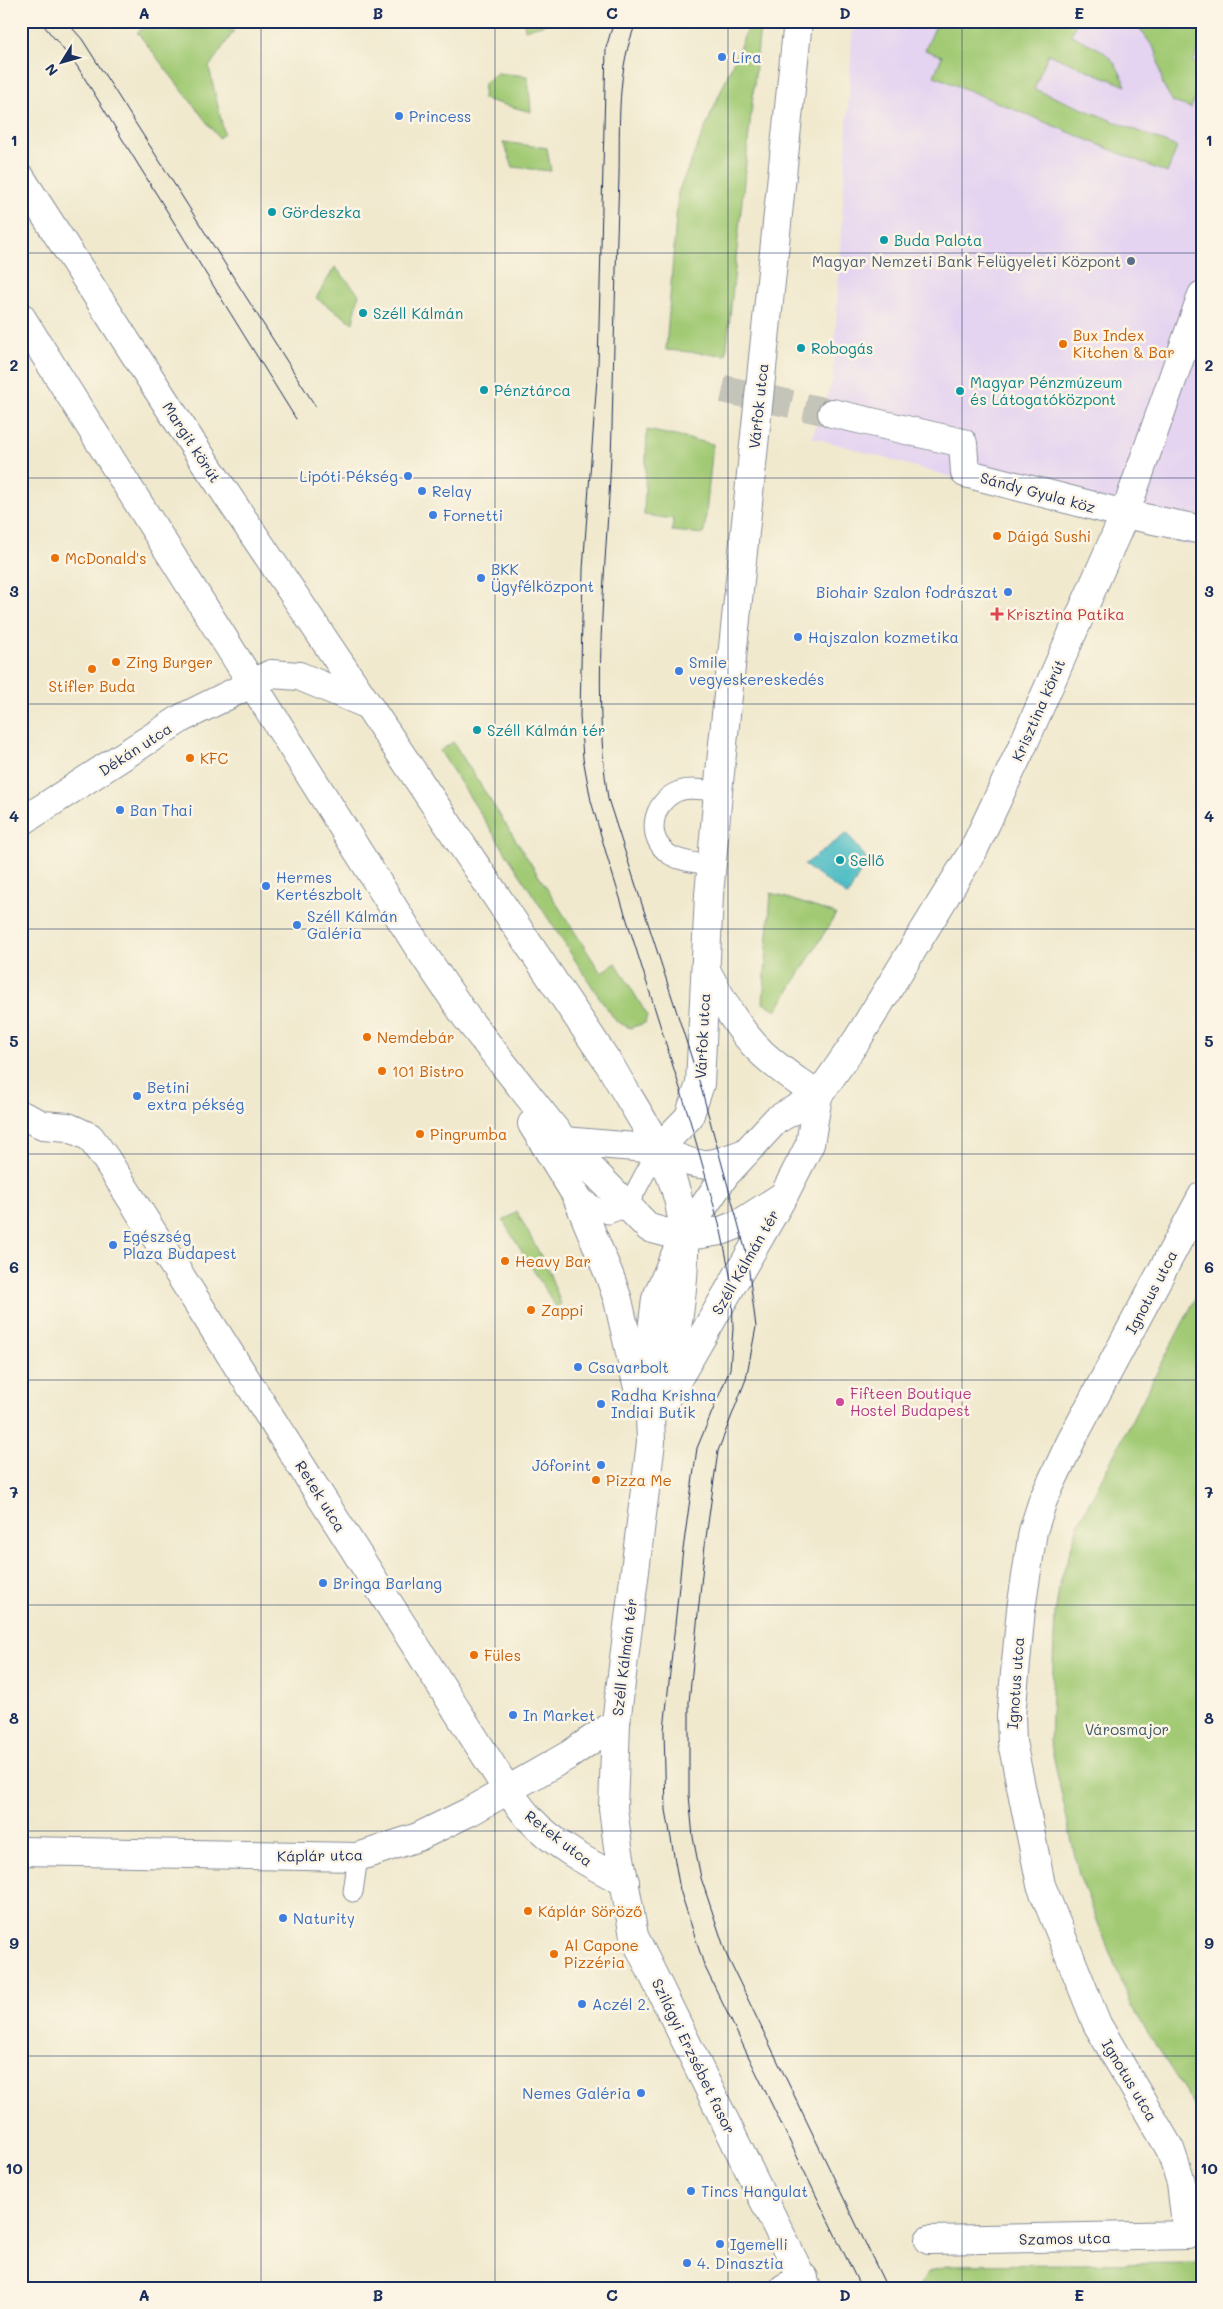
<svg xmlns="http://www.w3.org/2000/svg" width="1223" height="2309" font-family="Mali,sans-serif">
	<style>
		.built { fill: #e4d3f1 }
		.green { fill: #a2ca75; stroke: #5e7c6a }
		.water { fill: #4fbdc5; stroke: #357692 }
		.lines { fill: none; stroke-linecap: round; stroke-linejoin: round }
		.pedestrian-tunnel { stroke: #c5c4b8; stroke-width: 28; stroke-dasharray: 28 14; stroke-linecap: butt }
		.service-casing { stroke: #868c96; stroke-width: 21 }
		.pedestrian-casing { stroke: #868c96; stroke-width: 30 }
		.minor-casing { stroke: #868c96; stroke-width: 30 }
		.secondary-casing { stroke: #868c96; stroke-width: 30 }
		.service { stroke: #fff; stroke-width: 19 }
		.pedestrian { stroke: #fff; stroke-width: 28 }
		.minor { stroke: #fff; stroke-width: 28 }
		.secondary { stroke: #fff; stroke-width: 28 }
		.tram { stroke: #1b2f5e; stroke-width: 1 }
		.grid { fill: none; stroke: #1b2f5e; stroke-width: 1; stroke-opacity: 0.55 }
		.shop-dot { fill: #3f7fe0; stroke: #fcf5e5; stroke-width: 2 }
		.culture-dot { fill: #0f9aa8; stroke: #fcf5e5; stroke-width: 2 }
		.service-dot { fill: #5c6f8a; stroke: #fcf5e5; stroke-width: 2 }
		.food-dot { fill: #e8710a; stroke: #fcf5e5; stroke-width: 2 }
		.health-dot { fill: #e0444e; stroke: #fcf5e5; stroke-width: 2 }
		.hotel-dot { fill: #d1479c; stroke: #fcf5e5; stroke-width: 2 }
		.labels { text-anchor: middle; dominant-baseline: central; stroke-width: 5; stroke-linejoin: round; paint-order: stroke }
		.shop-label { font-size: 15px; fill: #366cbe; stroke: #fcf5e5; text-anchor: start }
		.culture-label { font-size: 15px; fill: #0d838f; stroke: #fcf5e5; text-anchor: start }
		.service-label { font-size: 15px; fill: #4e5e75; stroke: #fcf5e5; text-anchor: end }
		.food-label { font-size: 15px; fill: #c56008; stroke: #fcf5e5; text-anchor: start }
		.street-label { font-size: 15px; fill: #1b2f5e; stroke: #fcf5e5 }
		.health-label { font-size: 15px; fill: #be3a42; stroke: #fcf5e5; text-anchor: start }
		.hotel-label { font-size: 15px; fill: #b23c85; stroke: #fcf5e5; text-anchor: start }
		.park-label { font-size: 15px; fill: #3d5664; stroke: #fcf5e5 }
		.neatline { fill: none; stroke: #1b2f5e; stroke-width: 2 }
		.grid-label { font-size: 16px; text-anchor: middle; font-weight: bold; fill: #1b2f5e }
	</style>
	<rect width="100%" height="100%" fill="#fcf5e5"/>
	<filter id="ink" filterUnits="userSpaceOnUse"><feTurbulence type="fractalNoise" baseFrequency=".02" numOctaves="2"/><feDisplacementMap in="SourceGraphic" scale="10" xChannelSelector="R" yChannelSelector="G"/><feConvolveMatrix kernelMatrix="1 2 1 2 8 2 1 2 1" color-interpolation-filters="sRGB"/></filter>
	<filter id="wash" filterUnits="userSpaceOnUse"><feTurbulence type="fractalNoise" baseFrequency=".0096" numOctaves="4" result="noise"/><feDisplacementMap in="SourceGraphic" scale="20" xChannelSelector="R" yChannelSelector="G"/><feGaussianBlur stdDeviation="1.12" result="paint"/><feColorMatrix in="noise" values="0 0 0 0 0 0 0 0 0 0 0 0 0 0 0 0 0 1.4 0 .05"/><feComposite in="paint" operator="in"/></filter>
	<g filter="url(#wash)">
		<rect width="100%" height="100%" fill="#f0e9ce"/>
		<path class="built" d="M853,21H1202V516L1191,546L812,437L833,379Z"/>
		<g class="green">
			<path d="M158,21H219L234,31L209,67L224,133L219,138L137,32Z"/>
			<path d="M524,21H555L525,30Z"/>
			<path d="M938,21H1077L1071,35C1103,51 1112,51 1126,86L1048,54L1034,89L1177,147L1167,173L934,76L942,56L925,50Z"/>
			<path d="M1129,21H1202V39L1193,63L1202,66V81L1191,108L1173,102L1163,85L1156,51L1137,25Z"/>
			<path d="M749,25L760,27L726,355L666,350L678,192Z"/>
			<path d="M497,73L528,76L531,112L483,99L484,83Z"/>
			<path d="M503,142L547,148L551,171L513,167Z"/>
			<path d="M335,267L359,294L353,323L316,298Z"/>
			<path d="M647,430L713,444L704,534L672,531L673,519L644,515Z"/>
			<path d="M453,742L601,973L616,963L647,1015L645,1023L630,1028L616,1021L597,994L440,751Z"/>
			<path d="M771,893L836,914L777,1010L763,1003Z"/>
			<path d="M517,1212L547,1267L561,1304L556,1307L503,1221Z"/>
			<path d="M1202,1286V2118L1131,2006L1079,1875L1050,1741L1055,1614L1060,1583L1079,1522Z"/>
			<path d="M1202,2263V2288H919L927,2273L945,2265Z"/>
		</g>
		<path class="water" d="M847,833L867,859L848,896L804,865Z"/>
	</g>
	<g filter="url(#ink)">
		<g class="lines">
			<path class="pedestrian-tunnel" d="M723,389L832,413"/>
			<defs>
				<g id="service">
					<path d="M712,865C698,863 682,862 670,855C644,838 652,801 679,791C691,787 706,790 718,792"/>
					<path d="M576,1195L608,1214L627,1207L658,1149"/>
					<path d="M353,1892L358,1857"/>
				</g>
				<path id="pedestrian" d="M832,413L963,443L965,473L1125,514"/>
				<g id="minor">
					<path d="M1125,514L1202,530"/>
					<path d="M21,822L182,718L271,674L299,676L366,704"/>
					<path d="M706,970C722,1000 737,1029 762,1053C779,1069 799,1082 818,1096"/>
					<path d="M21,1115L43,1125L68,1127L90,1137L106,1159L508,1791C515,1800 522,1810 529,1818C554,1845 593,1866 625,1882"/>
					<path d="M564,1141L658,1149L689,1117L700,1084L709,895L718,792L798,21"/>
					<path d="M21,1851L358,1857L418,1837L471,1811L569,1755L616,1723"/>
					<path d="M929,2240L1187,2235L1181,2182L1170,2149L1097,2024L1041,1885L1012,1742L1011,1716L1021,1609L1033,1531L1043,1500L1071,1441L1202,1196"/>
					<path d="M784,2288L804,2278"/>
				</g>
				<g id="secondary">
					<path d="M21,178L192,443L611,1067C633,1106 661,1145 675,1188C696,1251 675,1334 666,1398"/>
					<path d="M21,317L417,945L466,1017L564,1141L649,1228L683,1237L721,1231L739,1224L784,1195"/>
					<path d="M532,1124L576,1195L610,1277L618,1300L638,1388"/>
					<path d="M658,1149C700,1168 701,1169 745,1153"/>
					<path d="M673,1387L784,1195L810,1144L818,1096"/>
					<path d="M807,2288L634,1936L618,1847L613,1808L616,1723L651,1442L648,1362L656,1299L683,1237L725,1175L776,1120L818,1096L857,1040L973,851L1023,745L1125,514L1202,295"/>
				</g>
			</defs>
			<use href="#service" class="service-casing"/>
			<use href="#pedestrian" class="pedestrian-casing"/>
			<use href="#minor" class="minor-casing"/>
			<use href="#secondary" class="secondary-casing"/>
			<use href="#service" class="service"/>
			<use href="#pedestrian" class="pedestrian"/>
			<use href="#minor" class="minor"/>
			<use href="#secondary" class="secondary"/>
			<g class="tram">
				<path d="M40,21L77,66L296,419"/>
				<path d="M66,21L82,39L316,407"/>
				<path d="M614,21L606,48L598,365L583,569L580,716L583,758L591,801L609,863L689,1117L721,1231L732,1284L733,1329L730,1369L697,1448L682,1557L664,1730L666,1810L680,1890L704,1965L861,2288"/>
				<path d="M637,21C616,68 620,126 619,176C616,260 614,343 612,427C609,550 590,676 608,799L700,1084L747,1256L756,1327L746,1379L718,1451L705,1545L689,1702V1795L693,1837L701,1878L727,1956L887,2288"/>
			</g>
		</g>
	</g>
	<path class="grid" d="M261,21V2288M495,21V2288M728,21V2288M962,21V2288M21,253H1202M21,478H1202M21,704H1202M21,929H1202M21,1154H1202M21,1380H1202M21,1605H1202M21,1831H1202M21,2056H1202"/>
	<g class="shop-dot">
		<circle cx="722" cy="57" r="5"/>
		<circle cx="399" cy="116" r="5"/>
		<circle cx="408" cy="476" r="5"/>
		<circle cx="422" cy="491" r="5"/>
		<circle cx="433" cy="515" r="5"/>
		<circle cx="481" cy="578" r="5"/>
		<circle cx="1008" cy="592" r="5"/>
		<circle cx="798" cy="637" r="5"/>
		<circle cx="679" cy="671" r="5"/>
		<circle cx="120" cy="810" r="5"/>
		<circle cx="266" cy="886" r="5"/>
		<circle cx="297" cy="925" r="5"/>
		<circle cx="137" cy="1096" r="5"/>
		<circle cx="113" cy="1245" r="5"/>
		<circle cx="578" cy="1367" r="5"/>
		<circle cx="601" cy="1404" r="5"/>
		<circle cx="601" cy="1465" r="5"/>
		<circle cx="323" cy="1583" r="5"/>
		<circle cx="513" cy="1715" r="5"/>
		<circle cx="283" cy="1918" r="5"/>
		<circle cx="582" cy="2004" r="5"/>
		<circle cx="641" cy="2093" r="5"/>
		<circle cx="691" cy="2191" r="5"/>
		<circle cx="720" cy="2244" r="5"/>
		<circle cx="687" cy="2263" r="5"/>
	</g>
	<g class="culture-dot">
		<circle cx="272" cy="212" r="5"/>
		<circle cx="884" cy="240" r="5"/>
		<circle cx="363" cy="313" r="5"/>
		<circle cx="801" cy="348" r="5"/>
		<circle cx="484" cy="390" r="5"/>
		<circle cx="960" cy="391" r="5"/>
		<circle cx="477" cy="730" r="5"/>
		<circle cx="840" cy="860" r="5"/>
	</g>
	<circle class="service-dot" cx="1131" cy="261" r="5"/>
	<g class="food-dot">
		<circle cx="1063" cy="344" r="5"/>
		<circle cx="997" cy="536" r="5"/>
		<circle cx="55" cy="558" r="5"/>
		<circle cx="116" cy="662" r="5"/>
		<circle cx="92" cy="669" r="5"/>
		<circle cx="190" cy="758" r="5"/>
		<circle cx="367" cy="1037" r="5"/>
		<circle cx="382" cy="1071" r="5"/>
		<circle cx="420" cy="1134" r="5"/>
		<circle cx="505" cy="1261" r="5"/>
		<circle cx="531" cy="1310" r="5"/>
		<circle cx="596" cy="1480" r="5"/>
		<circle cx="474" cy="1655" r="5"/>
		<circle cx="528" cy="1911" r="5"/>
		<circle cx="554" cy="1954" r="5"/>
	</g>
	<path class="health-dot" d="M994.5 606.5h5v5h5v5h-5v5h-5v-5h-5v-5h5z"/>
	<circle class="hotel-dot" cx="840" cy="1402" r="5"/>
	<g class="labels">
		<g class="shop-label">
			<text x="732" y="57">Líra</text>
			<text x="409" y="116">Princess</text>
			<text x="398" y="476" text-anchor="end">Lipóti Pékség</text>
			<text x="432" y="491">Relay</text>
			<text x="443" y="515">Fornetti</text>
			<text x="491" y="569">BKK<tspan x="491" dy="17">Ügyfélközpont</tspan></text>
			<text x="998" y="592" text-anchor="end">Biohair Szalon fodrászat</text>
			<text x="808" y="637">Hajszalon kozmetika</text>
			<text x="689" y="662">Smile<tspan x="689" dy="17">vegyeskereskedés</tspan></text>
			<text x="130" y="810">Ban Thai</text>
			<text x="276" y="877">Hermes<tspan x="276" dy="17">Kertészbolt</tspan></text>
			<text x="307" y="916">Széll Kálmán<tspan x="307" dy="17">Galéria</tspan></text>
			<text x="147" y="1087">Betini<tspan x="147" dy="17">extra pékség</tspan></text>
			<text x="123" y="1236">Egészség<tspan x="123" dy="17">Plaza Budapest</tspan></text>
			<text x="588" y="1367">Csavarbolt</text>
			<text x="611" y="1395">Radha Krishna<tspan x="611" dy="17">Indiai Butik</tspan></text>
			<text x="591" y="1465" text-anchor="end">Jóforint</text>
			<text x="333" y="1583">Bringa Barlang</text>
			<text x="523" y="1715">In Market</text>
			<text x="293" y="1918">Naturity</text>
			<text x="592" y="2004">Aczél 2.</text>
			<text x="631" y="2093" text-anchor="end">Nemes Galéria</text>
			<text x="701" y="2191">Tincs Hangulat</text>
			<text x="730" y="2244">Igemelli</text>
			<text x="697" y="2263">4. Dinasztia</text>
		</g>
		<g class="culture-label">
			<text x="282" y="212">Gördeszka</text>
			<text x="894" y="240">Buda Palota</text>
			<text x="373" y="313">Széll Kálmán</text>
			<text x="811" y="348">Robogás</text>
			<text x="970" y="382">Magyar Pénzmúzeum<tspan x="970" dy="17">és Látogatóközpont</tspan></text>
			<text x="494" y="390">Pénztárca</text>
			<text x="487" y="730">Széll Kálmán tér</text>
			<text x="850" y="860">Sellő</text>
		</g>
		<g class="service-label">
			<text x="1121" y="261">Magyar Nemzeti Bank Felügyeleti Központ</text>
		</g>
		<g class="food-label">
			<text x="1073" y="335">Bux Index<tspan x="1073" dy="17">Kitchen &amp; Bar</tspan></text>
			<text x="1007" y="536">Dáigá Sushi</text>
			<text x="65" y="558">McDonald's</text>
			<text x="126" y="662">Zing Burger</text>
			<text x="92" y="686" text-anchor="middle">Stifler Buda</text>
			<text x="200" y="758">KFC</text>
			<text x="377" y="1037">Nemdebár</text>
			<text x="392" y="1071">101 Bistro</text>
			<text x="430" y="1134">Pingrumba</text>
			<text x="515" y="1261">Heavy Bar</text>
			<text x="541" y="1310">Zappi</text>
			<text x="606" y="1480">Pizza Me</text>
			<text x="484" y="1655">Füles</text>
			<text x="538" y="1911">Káplár Söröző</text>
			<text x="564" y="1945">Al Capone<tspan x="564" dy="17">Pizzéria</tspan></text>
		</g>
		<g class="street-label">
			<text transform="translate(758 406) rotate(-84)">Várfok utca</text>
			<text transform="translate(192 442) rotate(57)">Margit körút</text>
			<text transform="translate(1038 492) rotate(15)">Sándy Gyula köz</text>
			<text transform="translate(1038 710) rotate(-66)">Krisztina körút</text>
			<text transform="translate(135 749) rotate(-33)">Dékán utca</text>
			<text transform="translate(702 1036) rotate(-87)">Várfok utca</text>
			<text transform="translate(745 1262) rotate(-60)">Széll Kálmán tér</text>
			<text transform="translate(1151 1292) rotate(-62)">Ignotus utca</text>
			<text transform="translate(321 1496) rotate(58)">Retek utca</text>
			<text transform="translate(624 1657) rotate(-83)">Széll Kálmán tér</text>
			<text transform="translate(1015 1683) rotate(-86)">Ignotus utca</text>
			<text transform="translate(559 1838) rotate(38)">Retek utca</text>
			<text transform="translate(320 1855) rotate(-1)">Káplár utca</text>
			<text transform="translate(694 2056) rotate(64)">Szilágyi Erzsébet fasor</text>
			<text transform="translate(1130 2080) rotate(59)">Ignotus utca</text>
			<text transform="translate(1065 2238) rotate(-1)">Szamos utca</text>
		</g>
		<g class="health-label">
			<text x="1007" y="614">Krisztina Patika</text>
		</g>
		<g class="hotel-label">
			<text x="850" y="1393">Fifteen Boutique<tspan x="850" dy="17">Hostel Budapest</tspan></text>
		</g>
		<g class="park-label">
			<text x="1127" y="1729">Városmajor</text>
		</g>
	</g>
	<rect width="1223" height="2309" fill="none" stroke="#fcf5e5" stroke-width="55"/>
	<g transform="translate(62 62) rotate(233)" stroke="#fcf5e5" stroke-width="4" paint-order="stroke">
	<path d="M0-4L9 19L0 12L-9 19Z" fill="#1b2f5e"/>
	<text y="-8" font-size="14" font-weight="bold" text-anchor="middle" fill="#1b2f5e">N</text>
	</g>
	<rect x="28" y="28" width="1168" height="2254" class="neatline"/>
	<g class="grid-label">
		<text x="144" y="19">A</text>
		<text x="378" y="19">B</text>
		<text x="612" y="19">C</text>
		<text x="845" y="19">D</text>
		<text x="1079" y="19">E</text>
		<text x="14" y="146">1</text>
		<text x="1209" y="146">1</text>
		<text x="14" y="371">2</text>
		<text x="1209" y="371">2</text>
		<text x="14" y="597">3</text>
		<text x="1209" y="597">3</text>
		<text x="14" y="822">4</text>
		<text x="1209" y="822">4</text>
		<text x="14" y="1047">5</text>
		<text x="1209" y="1047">5</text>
		<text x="14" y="1273">6</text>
		<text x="1209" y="1273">6</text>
		<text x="14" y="1498">7</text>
		<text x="1209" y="1498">7</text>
		<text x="14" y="1724">8</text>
		<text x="1209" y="1724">8</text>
		<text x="14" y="1949">9</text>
		<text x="1209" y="1949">9</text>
		<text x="14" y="2174">10</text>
		<text x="1209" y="2174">10</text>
		<text x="144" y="2301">A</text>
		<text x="378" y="2301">B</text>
		<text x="612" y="2301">C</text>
		<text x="845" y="2301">D</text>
		<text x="1079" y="2301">E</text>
	</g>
</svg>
